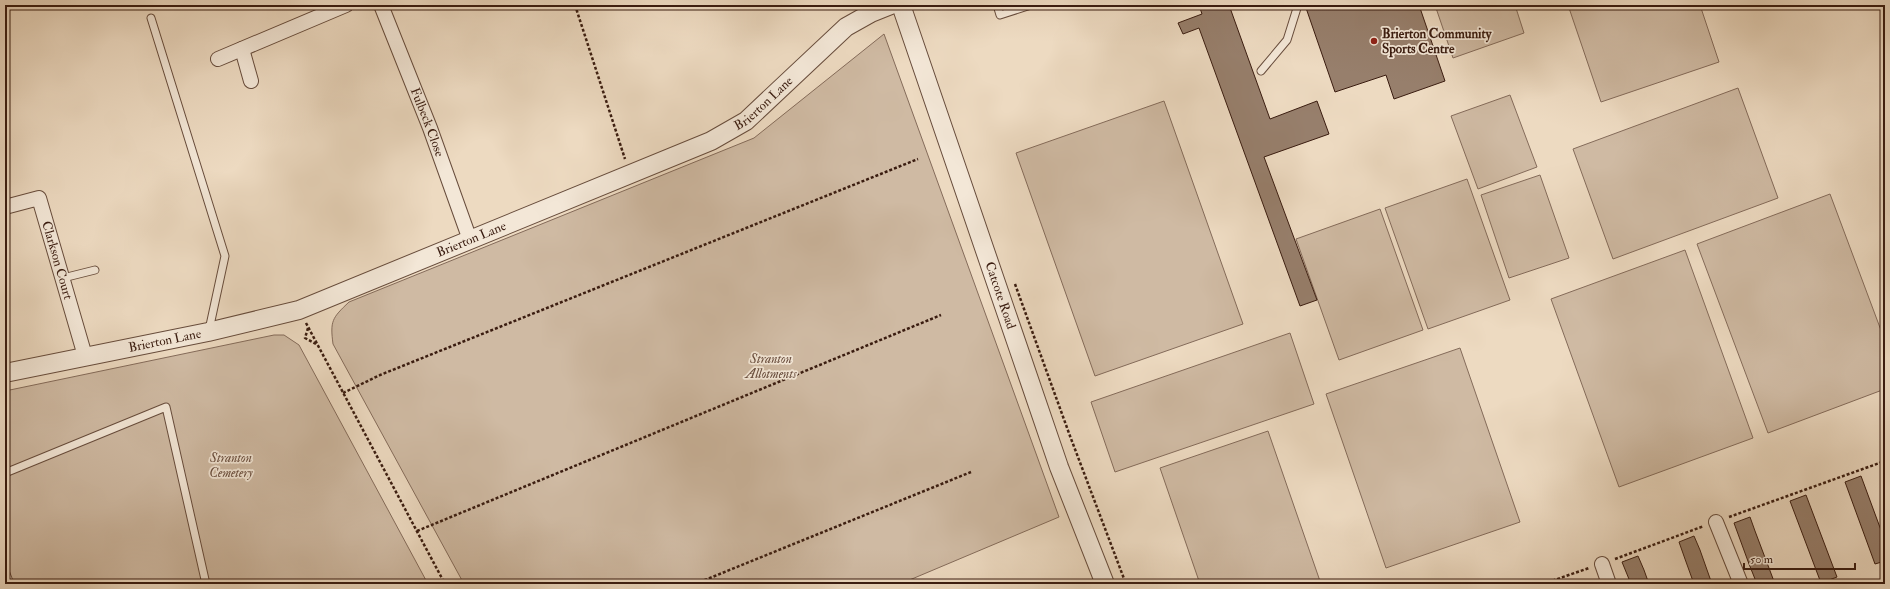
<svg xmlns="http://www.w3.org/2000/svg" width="1890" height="589" font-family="'IM FELL Double Pica',serif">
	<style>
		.green { fill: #cfbaa3; stroke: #846b5a }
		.building { fill: #977f6c; stroke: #3a1c10 }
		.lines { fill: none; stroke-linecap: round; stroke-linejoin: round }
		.service-casing { stroke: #674c3c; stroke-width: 9 }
		.minor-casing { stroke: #674c3c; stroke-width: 16 }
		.tertiary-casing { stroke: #674c3c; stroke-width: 20 }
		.path { stroke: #3a1c10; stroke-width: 2.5; stroke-dasharray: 3 2; stroke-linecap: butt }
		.service { stroke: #f3e7d7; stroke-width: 7 }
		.minor { stroke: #f3e7d7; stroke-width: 14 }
		.tertiary { stroke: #f3e7d7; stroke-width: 18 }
		.poi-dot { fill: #8f2418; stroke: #f3e7d7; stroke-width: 1.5 }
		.labels { text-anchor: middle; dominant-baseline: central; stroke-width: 3.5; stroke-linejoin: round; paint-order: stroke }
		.poi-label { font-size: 13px; font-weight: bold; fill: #3a1c10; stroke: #f3e7d7; text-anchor: start }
		.street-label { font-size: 13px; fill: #3a1c10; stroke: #f3e7d7 }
		.park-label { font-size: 13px; font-style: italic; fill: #674b3c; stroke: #f3e7d7 }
	</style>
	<rect width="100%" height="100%" fill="#eddac1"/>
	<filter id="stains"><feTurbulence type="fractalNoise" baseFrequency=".005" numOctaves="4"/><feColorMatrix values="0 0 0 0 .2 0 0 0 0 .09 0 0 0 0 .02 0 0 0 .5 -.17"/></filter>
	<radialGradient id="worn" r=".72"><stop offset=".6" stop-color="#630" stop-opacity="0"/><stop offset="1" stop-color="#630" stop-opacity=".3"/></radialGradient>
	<g class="green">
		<path d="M1435,5H1515L1524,33L1453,58Z"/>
		<path d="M1568,5H1700L1719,62L1601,102Z"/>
		<path d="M884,34L1059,517L900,584H464L333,344C330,321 332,318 349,302L754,138Z"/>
		<path d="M1738,88L1778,198L1613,259L1573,149Z"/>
		<path d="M1510,95L1537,167L1478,189L1451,116Z"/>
		<path d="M1164,101L1243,324L1095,376L1016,153Z"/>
		<path d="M1540,175L1569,258L1509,278L1481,195Z"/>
		<path d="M1467,179L1510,300L1428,329L1385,208Z"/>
		<path d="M1830,194L1885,341V389L1768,433L1697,244Z"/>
		<path d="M1380,209L1423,330L1339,360L1296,239Z"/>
		<path d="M1685,250L1753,438L1619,487L1551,299Z"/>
		<path d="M1290,333L1314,404L1115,472L1091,402Z"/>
		<path d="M274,335H284L299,345L428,584H5V391Z"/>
		<path d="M1460,348L1520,522L1386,568L1326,394Z"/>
		<path d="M1268,431L1321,584H1200L1160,468Z"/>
	</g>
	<g class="building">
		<path d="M1199,5H1229L1270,119L1317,101L1329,134L1264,157L1317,300L1300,306L1199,28L1183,34L1178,23L1202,14Z"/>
		<path d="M1305,5H1419L1445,81L1394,99L1386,75L1335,92Z"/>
		<path d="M1861,476L1885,541V561L1875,564L1845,482Z"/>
		<path d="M1806,495L1837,577L1821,583L1790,501Z"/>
		<path d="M1750,517L1755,531L1775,584H1757L1749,564L1734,523Z"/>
		<path d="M1694,536L1700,550L1712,584H1694L1685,559L1679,542Z"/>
		<path d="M1638,556L1644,570L1649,584H1631L1622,562Z"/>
	</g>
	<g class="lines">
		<defs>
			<g id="service">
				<path d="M997,5L1000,15L1031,5"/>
				<path d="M151,18L225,256L209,330"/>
				<path d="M1261,71L1287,40L1298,5"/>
				<path d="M63,278L95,270"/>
				<path d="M5,473L166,407L206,584"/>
				<path d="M5,571L10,584"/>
			</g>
			<g id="minor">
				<path id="s1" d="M381,5L430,128L470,240"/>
				<path d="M242,49L251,81"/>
				<path d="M218,59L346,5"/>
				<path id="s2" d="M5,207L39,198L85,356"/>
				<path d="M1716,522L1741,584"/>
				<path d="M1602,564L1609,584"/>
			</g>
			<g id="tertiary">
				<path id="s3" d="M901,5L1059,467L1105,584"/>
				<path id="s4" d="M5,373L208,332L299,310L711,141L746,121L846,27L871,13L891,5"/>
			</g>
		</defs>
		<use href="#service" class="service-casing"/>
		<use href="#minor" class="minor-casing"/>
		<use href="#tertiary" class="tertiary-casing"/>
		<g class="path">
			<path d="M575,5L625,159"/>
			<path d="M1015,284L1070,436L1126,584"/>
			<path d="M306,323L445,584"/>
			<path d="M308,328L305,338L316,344"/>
			<path d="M343,393L380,375L918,159"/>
			<path d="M1729,517L1885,461"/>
			<path d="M417,531L941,315"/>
			<path d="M1615,559L1704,526"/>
			<path d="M695,584L971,472"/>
			<path d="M1543,584L1589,568"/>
		</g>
		<use href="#service" class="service"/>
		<use href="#minor" class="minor"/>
		<use href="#tertiary" class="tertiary"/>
	</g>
	<circle class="poi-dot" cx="1374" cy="41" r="4"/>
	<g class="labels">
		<g class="poi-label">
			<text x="1382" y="34">Brierton Community<tspan x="1382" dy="15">Sports Centre</tspan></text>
		</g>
		<g class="street-label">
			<text stroke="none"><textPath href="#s4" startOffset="811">Brierton Lane</textPath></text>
			<text stroke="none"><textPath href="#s1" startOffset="126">Fulbeck Close</textPath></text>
			<text stroke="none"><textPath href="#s4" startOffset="487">Brierton Lane</textPath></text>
			<text stroke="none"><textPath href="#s2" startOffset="100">Clarkson Court</textPath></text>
			<text stroke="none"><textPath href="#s3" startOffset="307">Catcote Road</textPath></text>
			<text stroke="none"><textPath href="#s4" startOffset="163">Brierton Lane</textPath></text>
		</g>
		<g class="park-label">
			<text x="771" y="359">Stranton<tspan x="771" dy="15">Allotments</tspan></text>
			<text x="231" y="458">Stranton<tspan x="231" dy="15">Cemetery</tspan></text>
		</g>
	</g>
	<rect width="1890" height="589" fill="none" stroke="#eddac1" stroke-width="20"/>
	<rect x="6" y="6" width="1878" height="577" fill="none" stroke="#3a1c10" stroke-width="2"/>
	<rect x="10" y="10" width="1870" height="569" fill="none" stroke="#3a1c10"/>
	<path d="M1744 563v6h111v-6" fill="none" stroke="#3a1c10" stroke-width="2"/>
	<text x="1750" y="563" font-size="12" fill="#3a1c10" stroke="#f3e7d7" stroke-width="3" paint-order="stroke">50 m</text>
	<rect width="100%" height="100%" filter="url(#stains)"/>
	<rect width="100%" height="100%" fill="url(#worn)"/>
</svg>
